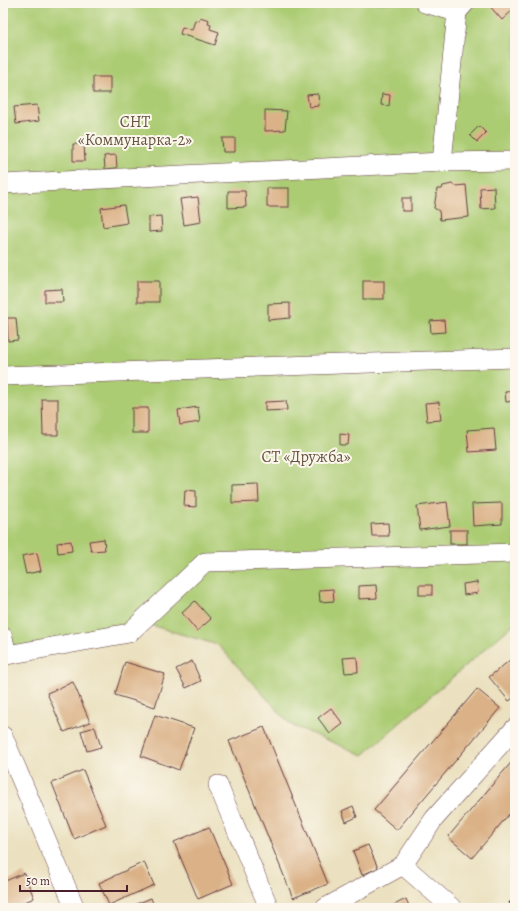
<svg xmlns="http://www.w3.org/2000/svg" width="518" height="911" font-family="Alegreya,serif">
	<style>
		.green { fill: #accc73; stroke: #7b764f }
		.building { fill: #dbb288 }
		.lines { fill: none; stroke-linecap: round; stroke-linejoin: round }
		.minor-casing { stroke: #623c41; stroke-width: 20 }
		.path { stroke: #623c41; stroke-width: 2.5; stroke-dasharray: 3 3; stroke-linecap: butt }
		.minor { stroke: #fff; stroke-width: 19 }
		.labels { text-anchor: middle; dominant-baseline: central; stroke-width: 4; stroke-linejoin: round; paint-order: stroke }
		.park-label { font-size: 16px; fill: #675341; stroke: #fbf7ec }
	</style>
	<rect width="100%" height="100%" fill="#fbf7ec"/>
	<filter id="ink" filterUnits="userSpaceOnUse"><feTurbulence type="fractalNoise" baseFrequency=".025" numOctaves="2"/><feDisplacementMap in="SourceGraphic" scale="8" xChannelSelector="R" yChannelSelector="G"/><feConvolveMatrix kernelMatrix="1 2 1 2 8 2 1 2 1" color-interpolation-filters="sRGB"/></filter>
	<filter id="wash" filterUnits="userSpaceOnUse"><feTurbulence type="fractalNoise" baseFrequency=".012" numOctaves="4" result="noise"/><feDisplacementMap in="SourceGraphic" scale="16" xChannelSelector="R" yChannelSelector="G"/><feGaussianBlur stdDeviation="0.9" result="paint"/><feColorMatrix in="noise" values="0 0 0 0 0 0 0 0 0 0 0 0 0 0 0 0 0 1.4 0 .05"/><feComposite in="paint" operator="in"/></filter>
	<g filter="url(#wash)">
		<rect width="100%" height="100%" fill="#ebe1c0"/>
		<path class="green" d="M3,3H515V623L363,755L291,725L218,645L147,624L3,652Z"/>
		<g id="blocks">
			<g class="building">
				<path d="M487,3H515V8L502,20Z"/>
				<path d="M200,17L209,20L208,24L211,25L210,29L219,32L215,45L180,34L182,27L192,30L195,20L199,21Z"/>
				<rect x="93" y="77" width="17" height="16"/>
				<path d="M318,94L319,106L309,107L307,95Z"/>
				<path d="M382,94L390,95L389,106L381,105Z"/>
				<path d="M37,105L39,121L16,124L14,107Z"/>
				<path d="M265,110L287,111L285,130L265,131Z"/>
				<path d="M479,126L486,133L477,142L470,135Z"/>
				<path d="M222,138H235V152H223Z"/>
				<path d="M73,144H84L85,161H73Z"/>
				<path d="M116,155L117,168L105,169L104,156Z"/>
				<path d="M452,184L456,186L466,185L469,217L440,220L439,211L434,208L437,189H442L443,186Z"/>
				<path d="M494,187L495,208L481,209L480,188Z"/>
				<rect x="267" y="188" width="22" height="19"/>
				<path d="M228,191H245L246,207L228,208Z"/>
				<path d="M198,197L201,222L184,225L180,199Z"/>
				<rect x="402" y="198" width="9" height="13"/>
				<path d="M124,205L127,223L103,227L101,208Z"/>
				<path d="M161,216L162,231L149,232V217Z"/>
				<rect x="137" y="281" width="22" height="21"/>
				<rect x="363" y="281" width="21" height="18"/>
				<path d="M62,289L63,302H45V290Z"/>
				<path d="M290,303V318L268,320V304Z"/>
				<path d="M7,318H16L18,340L8,341Z"/>
				<path d="M444,320L445,332L431,333L430,321Z"/>
				<path d="M515,391V401L506,402L505,392Z"/>
				<path d="M42,399H58V435H43Z"/>
				<path d="M286,401L287,410L265,411V402Z"/>
				<path d="M439,402L441,420L427,421L425,403Z"/>
				<path d="M198,407L200,422L180,425L178,410Z"/>
				<rect x="132" y="408" width="16" height="25"/>
				<path d="M494,428L496,450L469,452L467,430Z"/>
				<path d="M340,434L349,435L348,445H340Z"/>
				<path d="M258,484L259,502L232,503V485Z"/>
				<path d="M185,490L196,491V507L184,506Z"/>
				<path d="M447,502L450,526L420,530L417,506Z"/>
				<path d="M502,503V524L473,526L472,504Z"/>
				<path d="M388,523L389,536H372L371,524Z"/>
				<rect x="450" y="530" width="17" height="14"/>
				<path d="M104,539L105,550L91,551L89,541Z"/>
				<path d="M71,541L72,551L58,553L57,543Z"/>
				<path d="M37,553L41,571L26,574L22,556Z"/>
				<path d="M477,582L478,593L464,595L463,584Z"/>
				<path d="M376,585L377,598L359,599V586Z"/>
				<rect x="419" y="585" width="13" height="10"/>
				<path d="M333,589L334,601L320,602L319,590Z"/>
				<path d="M195,601L211,619L197,631L182,613Z"/>
				<path d="M515,656V697L509,701L489,677Z"/>
				<path d="M357,657L358,672L345,673L343,658Z"/>
				<path d="M192,661L201,681L186,688L176,669Z"/>
				<path d="M125,662L165,674L155,707L115,695Z"/>
				<path d="M73,682L90,722L64,732L47,693Z"/>
				<path d="M477,689L500,708L397,830L374,810Z"/>
				<path d="M331,708L343,724L330,734L318,718Z"/>
				<path d="M155,715L194,728L179,770L141,756Z"/>
				<path d="M95,727L101,747L87,751L81,731Z"/>
				<path d="M264,727L328,884L293,898L229,741Z"/>
				<path d="M515,758V807L472,858L448,837Z"/>
				<path d="M83,770L106,825L74,839L52,783Z"/>
				<path d="M353,806L357,817L346,822L342,811Z"/>
				<path d="M209,827L233,884L198,899L174,842Z"/>
				<path d="M368,845L378,868L362,875L353,851Z"/>
				<path d="M144,862L154,885L109,905L99,883Z"/>
				<path d="M24,873L34,898L11,908H4L3,882Z"/>
				<path d="M151,898L155,908H127Z"/>
				<path d="M406,899L410,908H388Z"/>
			</g>
		</g>
	</g>
	<g filter="url(#ink)">
		<use href="#blocks" fill-opacity="0" stroke="#623c41" stroke-width="1"/>
		<g class="lines">
			<defs>
				<g id="minor">
					<path d="M425,3L457,12L465,3"/>
					<path d="M442,162L457,12"/>
					<path d="M3,184L442,162L515,161"/>
					<path d="M3,376L515,358"/>
					<path d="M3,637L7,655L129,633L205,562L515,553"/>
					<path d="M3,736L75,908"/>
					<path d="M218,785L269,908"/>
					<path d="M403,865L452,908"/>
					<path d="M325,908L403,865L434,819L515,728"/>
				</g>
			</defs>
			<use href="#minor" class="minor-casing"/>
			<path class="path" d="M505,908L515,898"/>
			<use href="#minor" class="minor"/>
		</g>
	</g>
	<g class="labels">
		<g class="park-label">
			<text x="135" y="122">СНТ<tspan x="135" dy="18">«Коммунарка-2»</tspan></text>
			<text x="306" y="457">СТ «Дружба»</text>
		</g>
	</g>
	<rect width="518" height="911" fill="none" stroke="#fbf7ec" stroke-width="16"/>
	<path d="M20 885v6h107v-6" fill="none" stroke="#4a1f2b" stroke-width="2"/>
	<text x="26" y="885" font-size="12" fill="#4a1f2b" stroke="#fbf7ec" stroke-width="3" paint-order="stroke">50 m</text>
</svg>
